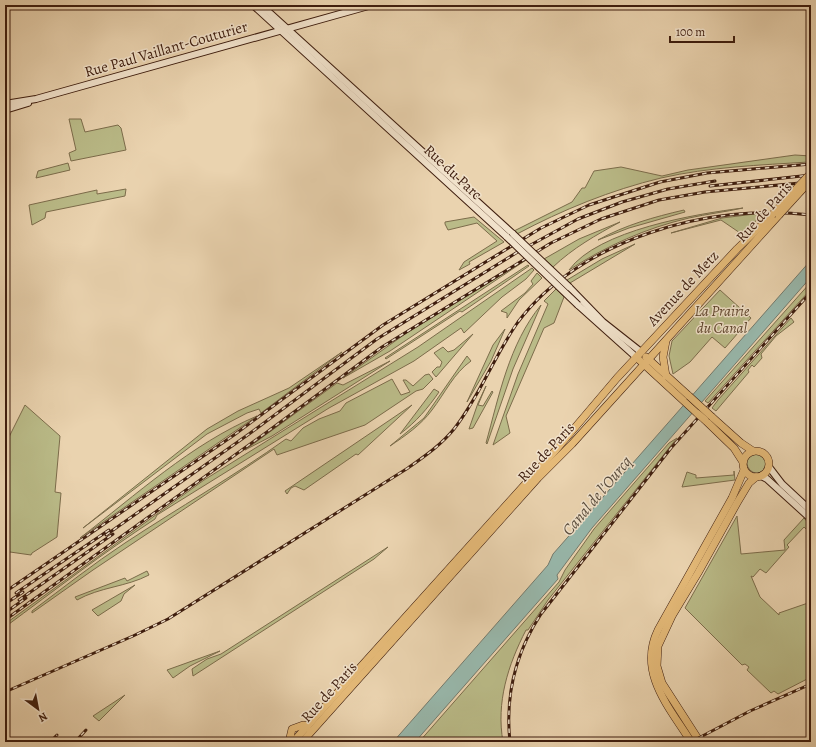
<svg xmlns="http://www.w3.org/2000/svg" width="816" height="747" font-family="Alegreya,serif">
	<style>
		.green { fill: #babb88; stroke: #7c6c4b }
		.water { fill: #98b8ac; stroke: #747a6d }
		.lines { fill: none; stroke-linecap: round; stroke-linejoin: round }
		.secondary-casing { stroke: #3e1d0e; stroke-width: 8 }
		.primary-casing { stroke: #3e1d0e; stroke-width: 8 }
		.secondary { stroke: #f1e2cb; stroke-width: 6 }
		.primary { stroke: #e5ba78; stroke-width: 7 }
		.rail-casing { stroke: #3e1d0e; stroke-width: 3 }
		.rail { stroke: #f1e2cb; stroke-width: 1.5; stroke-dasharray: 4.5; stroke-linecap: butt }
		.secondary-bridge-casing { stroke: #3e1d0e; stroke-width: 8; stroke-linecap: butt }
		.primary-bridge-casing { stroke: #3e1d0e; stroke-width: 8; stroke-linecap: butt }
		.secondary-bridge { stroke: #f1e2cb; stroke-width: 6 }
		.primary-bridge { stroke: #e5ba78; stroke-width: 7 }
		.labels { text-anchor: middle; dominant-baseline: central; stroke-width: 3; stroke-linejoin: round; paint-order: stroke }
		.street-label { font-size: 15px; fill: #3e1d0e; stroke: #f1e2cb }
		.park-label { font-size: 15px; font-style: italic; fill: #5d442c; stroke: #f1e2cb }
		.water-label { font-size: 16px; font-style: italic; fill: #594c3d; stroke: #f1e2cb }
	</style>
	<rect width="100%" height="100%" fill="#ead3af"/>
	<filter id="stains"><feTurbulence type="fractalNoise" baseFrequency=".005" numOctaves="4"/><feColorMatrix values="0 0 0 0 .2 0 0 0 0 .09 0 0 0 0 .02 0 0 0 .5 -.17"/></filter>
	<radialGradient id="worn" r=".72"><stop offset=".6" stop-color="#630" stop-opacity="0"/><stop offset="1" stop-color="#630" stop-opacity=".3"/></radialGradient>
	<g class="green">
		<path d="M69,119H81L85,132L118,125L121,128L126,150L71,161L69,153L76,150Z"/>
		<path d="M795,155L811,156V160L809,162C761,165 709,167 661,178C611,190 562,210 517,234L514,231L572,202L582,188H585L594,171L621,167L662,176L688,170Z"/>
		<path d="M68,163L70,170L36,178L38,171Z"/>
		<path d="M126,189L125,196L46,212L45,218L32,225L29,205L97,190V194Z"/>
		<path d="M743,208C725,212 707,214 689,218C646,228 606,246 569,270C598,230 696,214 743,208Z"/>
		<path d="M684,210L685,212L629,228L598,240C625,225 654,217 684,210Z"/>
		<path d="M763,213L743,235L721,220L671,233L722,218Z"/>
		<path d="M474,217L504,242L469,262L470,264L459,270L464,262L497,241L477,223L448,230L445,224V222Z"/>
		<path d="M620,222C596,235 573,248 553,267L544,259L579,239Z"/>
		<path d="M635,244L570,283L567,280L602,259Z"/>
		<path d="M526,260L390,351L343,378L408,332Z"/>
		<path d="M528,265L529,266L462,312L460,311L386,359L385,358Z"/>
		<path d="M532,268L534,270L526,279L502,297L464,333L461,328L414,361L329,408L157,515L155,519C103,553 55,590 5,627V624L204,480L418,347Z"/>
		<path d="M537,273L542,278L519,300L507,318V313L501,311L525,293L533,284L531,281Z"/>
		<path d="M811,282V289L708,403L705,401Z"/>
		<path d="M556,289L564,297L554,323L544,328L506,416L510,433L493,445L518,374L548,304L544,301Z"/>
		<path d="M720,290L751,318L725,348L712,337L690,362L673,374L669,356L672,341Z"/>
		<path d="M541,305L513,369L487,444L486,443C499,396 509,344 541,305Z"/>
		<path d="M791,318L794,322L776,336L761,354L762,358L754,367L752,365L748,370L749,372L716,411L712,408L718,400Z"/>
		<path d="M505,329L491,361L467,402L493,345Z"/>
		<path d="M473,334L436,377L432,372L437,367H440L442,362L434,353L443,347L448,352L454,350Z"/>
		<path d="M342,352L261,413L259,409L247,413L207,434L83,528L207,429L238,411L289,388Z"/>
		<path d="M467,356L471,361C454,373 445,393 432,410C421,425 405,436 390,446L424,418Z"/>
		<path d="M390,361L272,436L245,450L337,383L343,385Z"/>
		<path d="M429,374L433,379L423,389L416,391L365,425L277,455L274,449L93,570L32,613V611C63,588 93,564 125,543C178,508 234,476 286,439L291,441L303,428L319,419L340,411L346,403L392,379L401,395L410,392L403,380H406L413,386L425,375Z"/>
		<path d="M486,386L478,405L483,406L492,391L493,392L473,428L469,429L478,403Z"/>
		<path d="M434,389L439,392C428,408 416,422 400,434Z"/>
		<path d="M25,405L60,436L55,492L61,493L57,537L32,553L31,555L10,552L5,554V448L7,441Z"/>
		<path d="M412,405L358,455L356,454L304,490L295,486L291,488L287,494L285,491Z"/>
		<path d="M257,416L80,538C136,495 191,444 257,416Z"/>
		<path d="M677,438L548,600L528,630H526C508,665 496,702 503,742H419L559,582L565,570L594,529L669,443Z"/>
		<circle cx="757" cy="463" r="10"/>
		<path d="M734,471L735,480L682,487L687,472L696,475V478L734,475Z"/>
		<path d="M737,516L741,554L785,550L784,540L804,518L810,525L806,529L804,527L787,545L789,547L766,573L760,569L753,577L751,576L760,597L779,615V613L808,603L811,598V677L778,694L774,691L771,693L747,670L749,667L745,664L742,665L685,608Z"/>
		<path d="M388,547L374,559L193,676L192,669L207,659L221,654Z"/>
		<path d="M147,571L149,575C126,587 100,587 77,600L75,597L125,578L127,581Z"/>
		<path d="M135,585L124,594L121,601L98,616L92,610Z"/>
		<path d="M220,651L190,666L173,678L167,670Z"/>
		<path d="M125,695L99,721L93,716Z"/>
	</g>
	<path class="water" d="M811,260V277L592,528L557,575L558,579L415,742H393L548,565L553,554Z"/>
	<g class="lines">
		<defs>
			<g id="secondary">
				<path d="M253,5L507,237"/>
				<path d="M261,5L513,234"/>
				<path d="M5,104L36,99L372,5"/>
				<path d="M5,110L28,103"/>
				<path d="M569,287L603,322L641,352"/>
				<path d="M578,305L636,357"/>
				<path d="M769,467L782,484L811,511"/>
				<path d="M761,476L767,479L811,519"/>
			</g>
			<g id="primary">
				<path d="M636,357L698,414"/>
				<path d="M646,357L689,396"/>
				<path d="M666,376L663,357L666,341"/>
				<path d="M712,417L741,443L753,451"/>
				<path d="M705,420L734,448L743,462"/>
				<circle cx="756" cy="464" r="13"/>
				<path d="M289,742L292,729L303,725L307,726V728"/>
				<path d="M293,742L555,451L617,378L737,249L772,215"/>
				<path d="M302,742L538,478L572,444L779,215"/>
				<path d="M691,742C670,708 637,673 658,630L732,498L744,470"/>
				<path d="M700,742L662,683L657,666L658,646L672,616L698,573L737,503L749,483L756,477"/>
			</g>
		</defs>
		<use href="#secondary" class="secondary-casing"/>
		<use href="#primary" class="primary-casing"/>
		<use href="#secondary" class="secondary"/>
		<use href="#primary" class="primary"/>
		<defs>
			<g id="rail">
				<path d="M710,186L811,175"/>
				<path d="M106,535L249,434L377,339L516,253L578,219L622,202L668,189L715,181"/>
				<path d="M5,592L234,435L383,325L541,228L589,205L660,182L707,173L811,164"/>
				<path d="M16,593L109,530"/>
				<path d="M19,600L113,534"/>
				<path d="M5,604L23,592"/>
				<path d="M5,613L26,598"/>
				<path d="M5,620L267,432L382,347L551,243L601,219L659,200L705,192L811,182"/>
				<path d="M5,692L133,636L168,619L408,468C425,456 441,445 454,429C480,396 494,356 518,322C580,239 712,202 811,215"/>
				<path d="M50,742L57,735"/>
				<path d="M75,742L86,730"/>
				<path d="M94,742L96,740"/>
				<path d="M510,742C505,696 516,652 541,614L671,448L811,292"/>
				<path d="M691,742L750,711L811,684"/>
			</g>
		</defs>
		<use href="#rail" class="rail-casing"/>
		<use href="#rail" class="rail"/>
		<defs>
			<g id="secondary-bridge">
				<path d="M513,234L569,287"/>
				<path d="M507,237L578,305"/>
			</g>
			<g id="primary-bridge">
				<path d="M772,215L811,173"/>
				<path d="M779,215L811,180"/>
				<path d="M689,396L712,417"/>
				<path d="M698,414L705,420"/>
			</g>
		</defs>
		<use href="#secondary-bridge" class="secondary-bridge-casing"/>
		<use href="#primary-bridge" class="primary-bridge-casing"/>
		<use href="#secondary-bridge" class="secondary-bridge"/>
		<use href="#primary-bridge" class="primary-bridge"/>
	</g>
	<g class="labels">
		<g class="street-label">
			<text transform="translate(166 49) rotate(-16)">Rue Paul Vaillant-Couturier</text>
			<text transform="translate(453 172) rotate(43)">Rue du Parc</text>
			<text transform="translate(764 212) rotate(-48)">Rue de Paris</text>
			<text transform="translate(683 288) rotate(-47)">Avenue de Metz</text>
			<text transform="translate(546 452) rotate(-47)">Rue de Paris</text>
			<text transform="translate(329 692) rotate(-48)">Rue de Paris</text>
		</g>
		<g class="park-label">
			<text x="722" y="311">La Prairie<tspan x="722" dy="17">du Canal</tspan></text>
		</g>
		<g class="water-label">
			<text transform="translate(597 496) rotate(-50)">Canal de l'Ourcq</text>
		</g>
	</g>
	<rect width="816" height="747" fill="none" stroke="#ead3af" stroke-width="20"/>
	<rect x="6" y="6" width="804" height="735" fill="none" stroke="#3e1d0e" stroke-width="2"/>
	<rect x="10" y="10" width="796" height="727" fill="none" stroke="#3e1d0e"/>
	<g transform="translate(38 709) rotate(148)" stroke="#f1e2cb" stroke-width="3" paint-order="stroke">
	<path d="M0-3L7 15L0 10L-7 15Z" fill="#3e1d0e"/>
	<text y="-6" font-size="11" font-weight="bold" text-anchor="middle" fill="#3e1d0e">N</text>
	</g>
	<path d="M670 36v6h64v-6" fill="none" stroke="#3e1d0e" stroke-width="2"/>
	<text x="676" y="36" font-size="12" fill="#3e1d0e" stroke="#f1e2cb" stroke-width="3" paint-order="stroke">100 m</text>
	<rect width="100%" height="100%" filter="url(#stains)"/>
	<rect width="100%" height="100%" fill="url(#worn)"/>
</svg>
